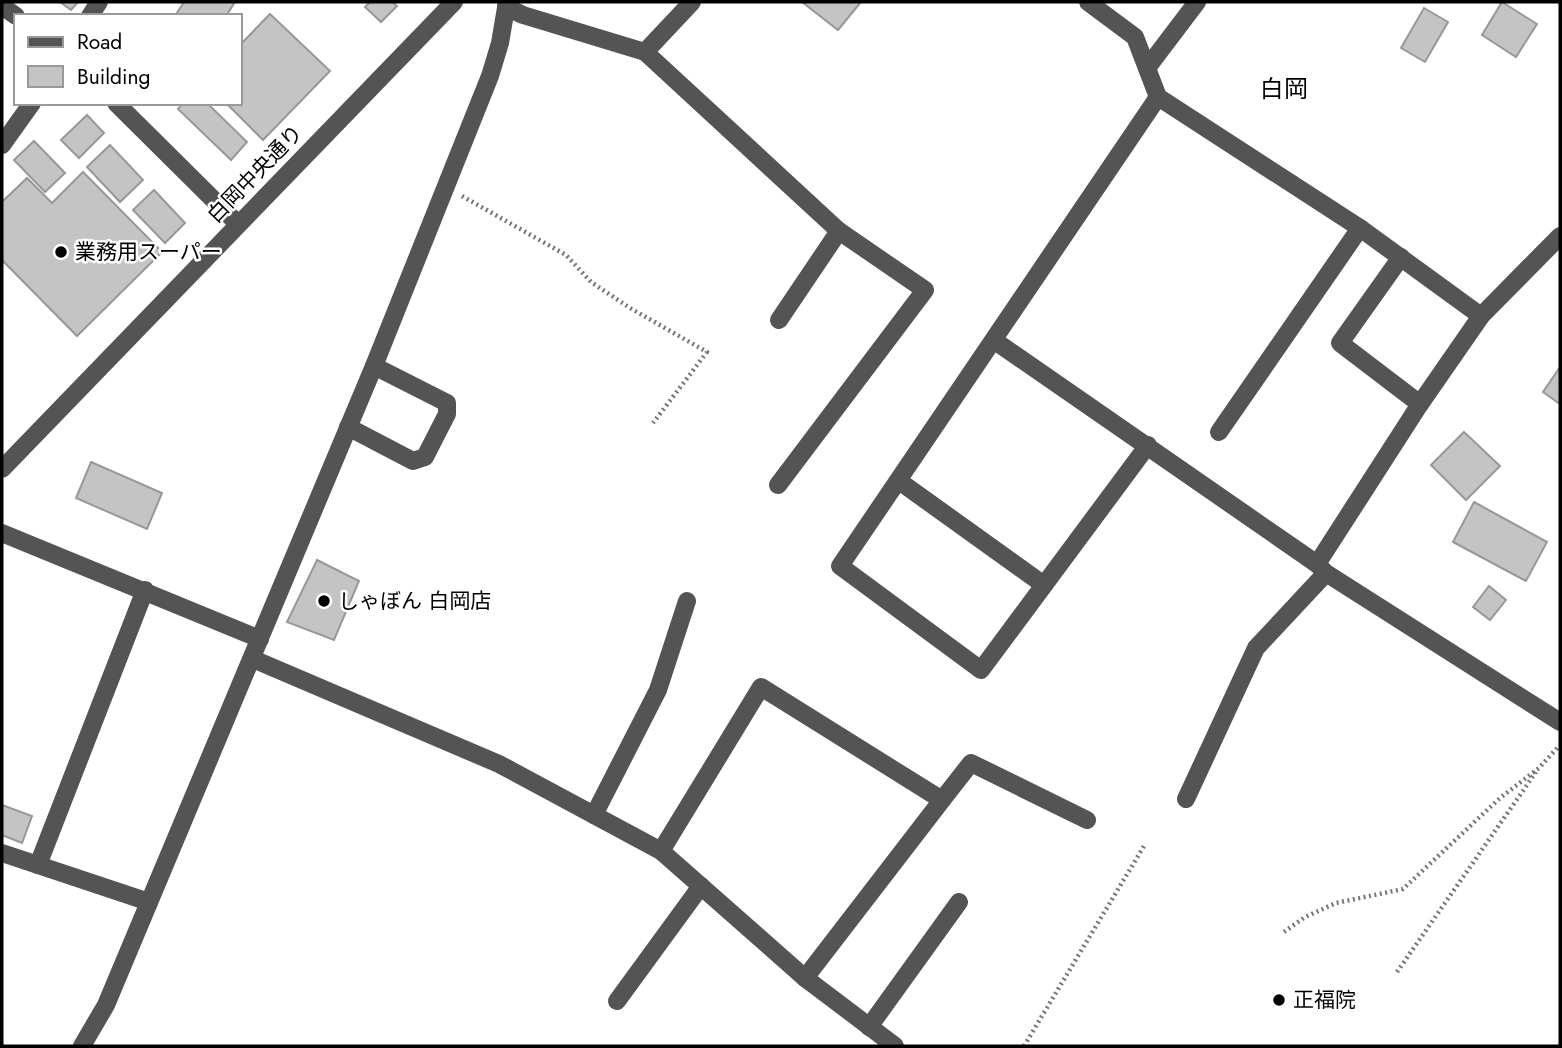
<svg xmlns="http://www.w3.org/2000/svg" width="1562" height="1048" font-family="Jost,'Noto Sans JP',sans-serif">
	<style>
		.building { fill: #c4c4c4; stroke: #989898; stroke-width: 2 }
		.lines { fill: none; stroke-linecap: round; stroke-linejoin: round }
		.path { stroke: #767676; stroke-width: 4.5; stroke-dasharray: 2 3.5; stroke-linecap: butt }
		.minor { stroke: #545454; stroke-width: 18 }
		.poi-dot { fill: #000; stroke: #fff; stroke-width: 2.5 }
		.labels { text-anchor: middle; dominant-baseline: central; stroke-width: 5; stroke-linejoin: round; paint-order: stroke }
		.street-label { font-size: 21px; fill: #000; stroke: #fff }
		.poi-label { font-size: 21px; fill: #000; stroke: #fff; text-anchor: start }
		.quarter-label { font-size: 24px; fill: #000; stroke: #fff }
	</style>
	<rect width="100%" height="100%" fill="#fff"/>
	<g class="building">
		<path d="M60,2H78L71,10Z"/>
		<path d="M184,2H235L226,16H175Z"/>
		<path d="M370,2H392L397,6L381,22L365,7Z"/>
		<path d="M802,2H861L838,30Z"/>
		<path d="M1502,2L1537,24L1516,57L1482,35Z"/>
		<path d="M1424,8L1448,22L1425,62L1401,48Z"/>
		<path d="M270,14L330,71L263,140L226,103H240V45Z"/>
		<path d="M183,103H207L247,142L231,160L178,109Z"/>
		<path d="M87,115L104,133L79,158L61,140Z"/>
		<path d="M34,141L65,173L45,192L14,160Z"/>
		<path d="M110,145L143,180L120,202L87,167Z"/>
		<path d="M83,172L162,252L77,336L2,260V202L27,178L52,203Z"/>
		<path d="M154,190L185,223L165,243L133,210Z"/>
		<path d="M1560,367V404L1543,392Z"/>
		<path d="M1464,432L1500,466L1466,500L1431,465Z"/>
		<path d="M91,462L162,493L147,529L76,498Z"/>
		<path d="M1474,502L1547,542L1526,581L1453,542Z"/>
		<path d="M317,560L359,581L334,640L287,622Z"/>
		<path d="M1489,586L1506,600L1490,620L1473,607Z"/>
		<path d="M2,805L32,816L22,843L2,835Z"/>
	</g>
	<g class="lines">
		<g class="path">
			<path d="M462,196L566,255L591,282L630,308L707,352L653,423"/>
			<path d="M1284,932L1305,917L1336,903L1403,889L1500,798L1539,768L1560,745"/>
			<path d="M1397,972L1536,772"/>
			<path d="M1024,1046L1144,846"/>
		</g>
		<g class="minor">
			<path d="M1088,2L1135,37L1158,97L1360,228L1481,316"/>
			<path d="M2,6L16,16"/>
			<path d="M506,7L523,15L645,52L692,2"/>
			<path d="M90,16L99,2"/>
			<path d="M645,52L839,231L925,290L778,485"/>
			<path d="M1147,68L1197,2"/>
			<path d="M116,103L238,224"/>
			<path d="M2,145L32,103"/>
			<path d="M1560,236L1481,316L1420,404L1317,564L1326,573L1560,722"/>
			<path d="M1401,257L1340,343L1420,404"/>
			<path d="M779,320L839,231"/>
			<path d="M995,341L1317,564"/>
			<path d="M348,427L413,461L425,457L447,414V403L374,366"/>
			<path d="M1219,432L1360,228"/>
			<path d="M1148,445L981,670L840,566L1158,97"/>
			<path d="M2,469L454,2"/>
			<path d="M899,481L1044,585"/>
			<path d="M2,533L260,639"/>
			<path d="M253,659L499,764L661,851L805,978L895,1046"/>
			<path d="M1186,799L1256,648L1326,573"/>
			<path d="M942,800L971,763L1087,820"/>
			<path d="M594,815L658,690L687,601"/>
			<path d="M661,851L761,687L942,800L805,978"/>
			<path d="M2,853L149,902"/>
			<path d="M38,865L145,590"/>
			<path d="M617,1001L701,886"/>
			<path d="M869,1027L959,902"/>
			<path d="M82,1046L106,1005L374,366L490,76L500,43L507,2"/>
		</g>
	</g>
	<g class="poi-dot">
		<circle cx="61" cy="252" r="7"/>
		<circle cx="324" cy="601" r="7"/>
		<circle cx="1279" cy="1000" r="7"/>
	</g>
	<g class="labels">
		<g class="street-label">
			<text transform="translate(255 174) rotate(-46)">白岡中央通り</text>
		</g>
		<g class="poi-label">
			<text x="75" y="252">業務用スーパー</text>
			<text x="338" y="601">しゃぼん 白岡店</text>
			<text x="1293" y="1000">正福院</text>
		</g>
		<g class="quarter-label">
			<text x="1284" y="88">白岡</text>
		</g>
	</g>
	<rect width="1562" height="1048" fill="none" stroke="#000000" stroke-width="7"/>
	<rect x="14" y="14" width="228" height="91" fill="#ffffff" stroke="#999999" stroke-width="2"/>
	<rect x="28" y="37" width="35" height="10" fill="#545454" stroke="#999999" stroke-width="2"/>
	<text x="77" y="49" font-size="21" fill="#000000">Road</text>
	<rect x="28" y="66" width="35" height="21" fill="#c4c4c4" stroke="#999999" stroke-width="2"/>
	<text x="77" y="84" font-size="21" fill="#000000">Building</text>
</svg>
